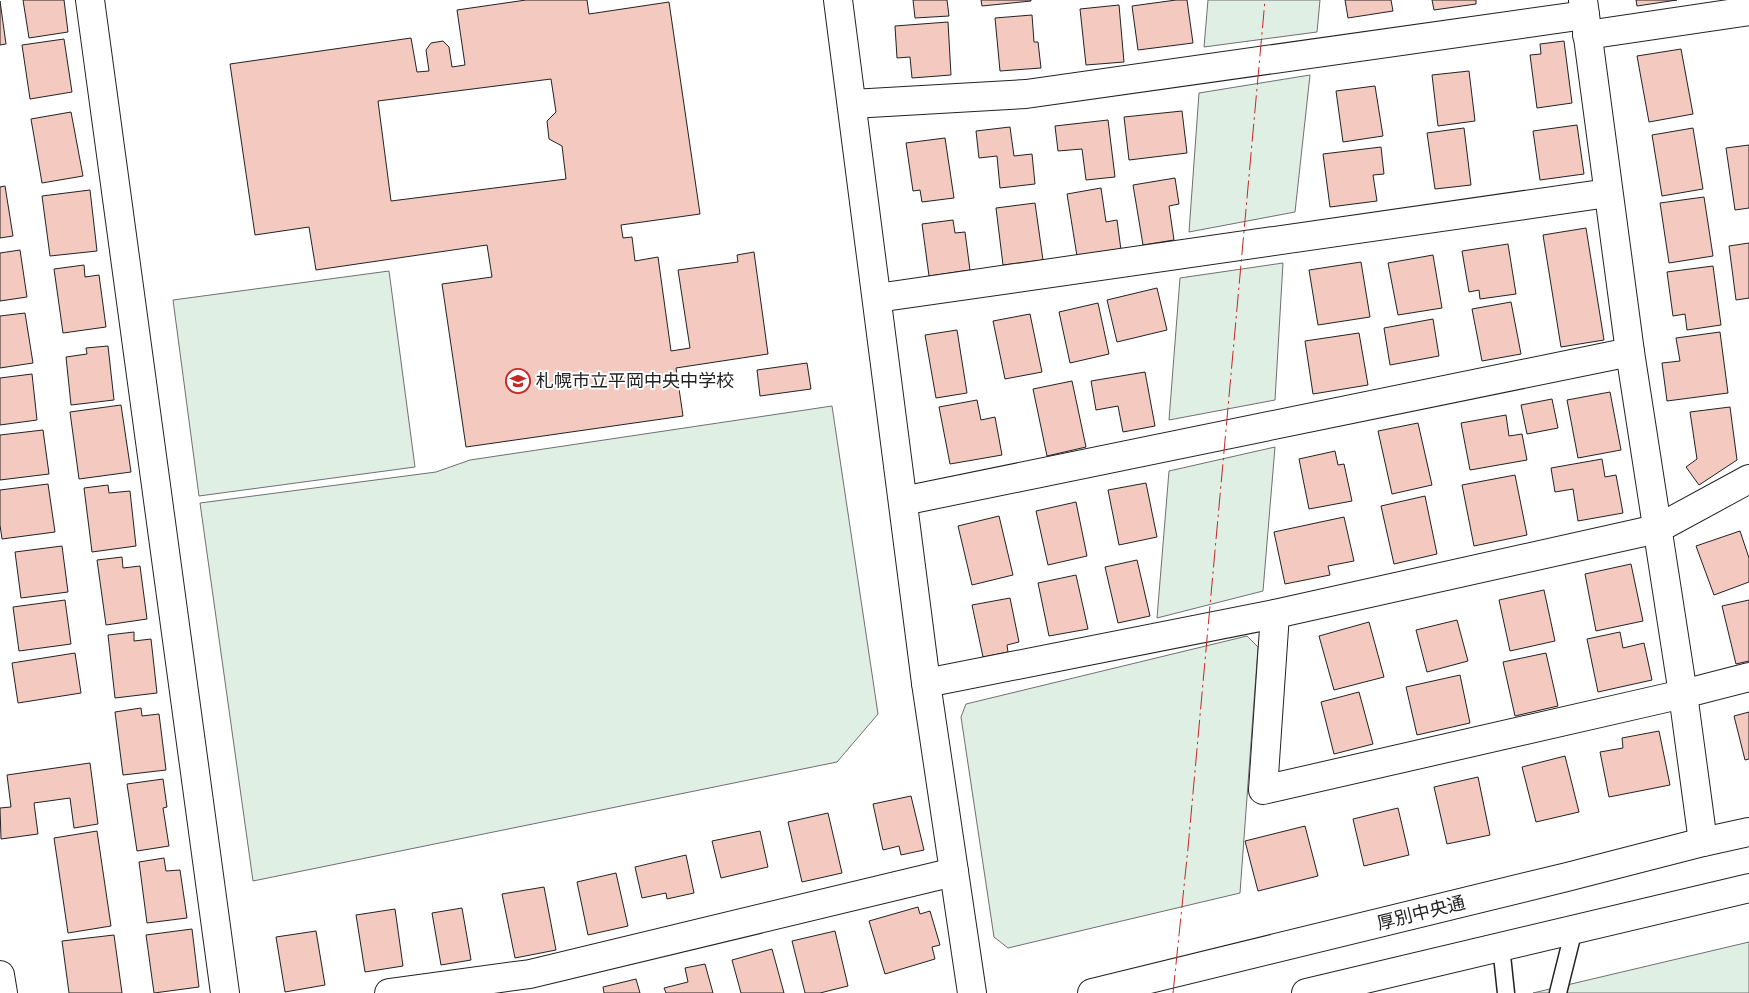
<svg xmlns="http://www.w3.org/2000/svg" width="1749" height="993" font-family="Jost,'Noto Sans JP',sans-serif">
	<style>
		.green { fill: #e0efe3; stroke: #6f6f6f }
		.building { fill: #f3c9c0; stroke: #222; fill-rule: evenodd }
		.lines { fill: none; stroke-linecap: round; stroke-linejoin: round }
		.lane-casing { stroke: #222; stroke-width: 19 }
		.street-casing { stroke: #222; stroke-width: 30 }
		.secondary-casing { stroke: #222; stroke-width: 30 }
		.lane { stroke: #fff; stroke-width: 16 }
		.street { stroke: #fff; stroke-width: 28 }
		.secondary { stroke: #fff; stroke-width: 28 }
		.power { stroke: #c62828; stroke-width: 1; stroke-dasharray: 18 4 2.5 4; stroke-linecap: butt }
		.labels { text-anchor: middle; dominant-baseline: central; stroke-width: 4; stroke-linejoin: round; paint-order: stroke }
		.poi-label { font-size: 18px; fill: #222; stroke: #fff; text-anchor: start }
		.street-label { font-size: 18px; fill: #222; stroke: #fff }
	</style>
	<rect width="100%" height="100%" fill="#fff"/>
	<g class="green">
		<path d="M1208,0H1320L1317,32L1204,47Z"/>
		<path d="M1310,75L1295,212L1189,232L1199,93Z"/>
		<path d="M1283,263L1275,400L1169,420L1180,278Z"/>
		<path d="M389,271L415,467L199,496L173,300Z"/>
		<path d="M832,406L878,714L837,762L253,881L200,503L436,472L470,460Z"/>
		<path d="M1275,447L1263,591L1157,618L1169,471Z"/>
		<path d="M1247,636L1258,647L1240,893L1008,948L994,937L961,717L966,704Z"/>
		<path d="M1749,942V993H1533Z"/>
	</g>
	<g class="building">
		<path d="M23,0H64L68,32L29,38Z"/>
		<path d="M526,0H587L589,14L669,2L700,214L621,225L623,238L632,237L635,261L658,257L671,351L690,348L678,270L738,262L737,255L754,252L768,354L676,368L683,416L466,447L442,284L492,277L487,245L316,270L309,227L255,235L230,64L411,38L417,72L429,71L426,50L431,43L443,41L449,47L452,67L465,65L457,10ZM551,79L556,112L547,121L549,139L562,146L566,179L391,201L378,101Z"/>
		<path d="M913,0H947L949,16L915,18Z"/>
		<path d="M981,0H1031V1L982,6Z"/>
		<path d="M1176,0H1187L1193,43L1138,50L1132,6Z"/>
		<path d="M1345,0H1391L1393,11L1348,18Z"/>
		<path d="M1432,0H1476V4L1434,10Z"/>
		<path d="M1636,0H1677L1637,6Z"/>
		<path d="M0,1L6,44L0,45Z"/>
		<path d="M1119,5L1124,62L1086,65L1080,9Z"/>
		<path d="M1032,15L1034,42H1038L1041,68L1000,71L995,18Z"/>
		<path d="M948,22L951,75L912,78L910,57L897,58L895,26Z"/>
		<path d="M64,39L72,92L30,99L22,45Z"/>
		<path d="M1564,41L1572,103L1537,108L1530,55L1541,54L1540,44Z"/>
		<path d="M1681,49L1693,114L1649,122L1637,56Z"/>
		<path d="M1469,71L1475,121L1438,126L1432,75Z"/>
		<path d="M1375,86L1383,136L1343,142L1336,91Z"/>
		<path d="M1182,111L1187,153L1129,160L1124,117Z"/>
		<path d="M71,112L83,176L42,183L31,119Z"/>
		<path d="M1108,120L1115,177L1086,180L1082,149L1058,151L1055,126Z"/>
		<path d="M1577,125L1584,174L1540,180L1533,131Z"/>
		<path d="M1010,127L1014,156L1032,154L1035,184L1000,188L997,156L979,158L976,131Z"/>
		<path d="M1464,128L1471,185L1435,189L1427,133Z"/>
		<path d="M1693,128L1703,189L1662,196L1652,135Z"/>
		<path d="M945,138L954,198L922,202L920,190L913,191L906,143Z"/>
		<path d="M1749,145V208L1735,210L1726,148Z"/>
		<path d="M1381,147L1384,174L1373,175L1377,201L1330,207L1323,154Z"/>
		<path d="M1175,178L1179,204L1169,206L1174,240L1143,245L1133,185Z"/>
		<path d="M5,186L13,236L0,238V187Z"/>
		<path d="M1101,188L1106,222L1117,220L1121,250L1077,256L1067,194Z"/>
		<path d="M90,190L97,251L50,256L42,196Z"/>
		<path d="M1704,197L1713,256L1669,263L1660,203Z"/>
		<path d="M1035,203L1043,260L1003,265L996,208Z"/>
		<path d="M953,220L955,233L965,232L970,270L929,276L922,224Z"/>
		<path d="M1586,228L1604,340L1561,347L1543,235Z"/>
		<path d="M1749,243V298L1736,300L1729,246Z"/>
		<path d="M1508,244L1516,294L1480,299L1479,290L1469,292L1462,251Z"/>
		<path d="M20,250L27,297L0,301V253Z"/>
		<path d="M1433,255L1442,308L1398,315L1388,263Z"/>
		<path d="M1361,262L1370,317L1318,325L1309,270Z"/>
		<path d="M84,265L85,277L99,275L106,327L63,333L54,269Z"/>
		<path d="M1713,266L1721,325L1687,330L1685,314L1673,316L1667,272Z"/>
		<path d="M1157,288L1167,330L1117,342L1107,300Z"/>
		<path d="M1511,302L1521,354L1482,361L1472,309Z"/>
		<path d="M1098,303L1109,354L1070,363L1059,312Z"/>
		<path d="M25,313L33,363L0,368V316Z"/>
		<path d="M1030,314L1042,372L1005,379L993,321Z"/>
		<path d="M1433,319L1439,356L1390,365L1384,328Z"/>
		<path d="M957,330L967,393L936,398L925,335Z"/>
		<path d="M1720,332L1728,393L1667,401L1662,363L1680,361L1676,338Z"/>
		<path d="M1359,333L1368,385L1313,394L1305,341Z"/>
		<path d="M108,346L114,400L71,405L66,357L87,354L86,348Z"/>
		<path d="M807,363L811,389L760,396L757,370Z"/>
		<path d="M1145,372L1155,426L1123,432L1118,406L1096,410L1091,381Z"/>
		<path d="M32,374L37,420L0,425V378Z"/>
		<path d="M1072,381L1086,447L1047,456L1033,389Z"/>
		<path d="M1610,392L1621,450L1578,458L1567,400Z"/>
		<path d="M1552,399L1558,428L1527,434L1521,405Z"/>
		<path d="M977,400L981,420L995,417L1002,455L950,464L939,407Z"/>
		<path d="M121,405L131,472L79,479L70,412Z"/>
		<path d="M1730,407L1737,460L1699,485L1686,467L1697,459L1690,412Z"/>
		<path d="M1506,415L1509,436L1522,434L1527,460L1470,470L1461,423Z"/>
		<path d="M1418,423L1432,485L1392,494L1378,431Z"/>
		<path d="M43,430L49,474L0,480V435Z"/>
		<path d="M1335,451L1338,465L1344,464L1352,501L1309,509L1299,459Z"/>
		<path d="M1602,459L1605,477L1616,475L1623,513L1578,521L1573,489L1555,492L1551,468Z"/>
		<path d="M1515,475L1527,535L1474,546L1462,485Z"/>
		<path d="M1146,483L1157,537L1119,545L1108,490Z"/>
		<path d="M48,484L55,532L2,539L0,525V490Z"/>
		<path d="M108,485L109,493L130,491L136,546L92,552L84,488Z"/>
		<path d="M1425,496L1437,554L1394,564L1381,506Z"/>
		<path d="M1076,502L1087,556L1048,565L1036,511Z"/>
		<path d="M999,516L1013,575L972,585L958,526Z"/>
		<path d="M1344,517L1354,561L1328,566L1330,575L1285,584L1274,532Z"/>
		<path d="M1740,531L1749,558V582L1714,595L1696,546Z"/>
		<path d="M62,546L68,592L21,598L15,552Z"/>
		<path d="M122,557L123,568L140,566L147,619L106,625L97,560Z"/>
		<path d="M1137,560L1150,616L1118,623L1105,567Z"/>
		<path d="M1631,564L1643,621L1596,631L1585,574Z"/>
		<path d="M1076,575L1088,629L1049,636L1038,583Z"/>
		<path d="M1544,590L1555,641L1510,651L1499,600Z"/>
		<path d="M1010,598L1019,642L1007,645L1008,652L983,657L972,605Z"/>
		<path d="M65,600L71,644L19,651L13,607Z"/>
		<path d="M1749,600V661L1736,664L1722,606Z"/>
		<path d="M1457,620L1468,661L1427,672L1416,630Z"/>
		<path d="M1369,622L1384,677L1334,690L1319,636Z"/>
		<path d="M134,632V641L151,639L157,693L115,698L108,635Z"/>
		<path d="M1620,632L1623,648L1644,643L1652,680L1598,692L1587,639Z"/>
		<path d="M75,653L81,693L18,703L12,663Z"/>
		<path d="M1546,653L1558,706L1515,716L1503,662Z"/>
		<path d="M1460,675L1470,723L1417,735L1406,687Z"/>
		<path d="M1359,692L1373,744L1334,754L1321,702Z"/>
		<path d="M141,708L142,716L159,714L166,770L123,775L115,712Z"/>
		<path d="M1749,712V759L1745,760L1734,716Z"/>
		<path d="M1659,731L1670,785L1609,797L1600,752L1623,748L1622,738Z"/>
		<path d="M1565,756L1579,812L1536,822L1522,767Z"/>
		<path d="M90,763L98,824L74,828L70,798L34,803L38,834L1,839L0,808L11,807L7,775Z"/>
		<path d="M1478,777L1490,835L1447,844L1434,787Z"/>
		<path d="M163,779L167,807L163,808L169,846L137,851L127,784Z"/>
		<path d="M911,796L924,850L901,855L899,846L883,850L873,804Z"/>
		<path d="M1398,808L1409,855L1364,866L1353,819Z"/>
		<path d="M828,813L842,873L802,882L788,822Z"/>
		<path d="M1305,826L1318,876L1258,891L1245,841Z"/>
		<path d="M97,831L111,926L68,933L54,838Z"/>
		<path d="M760,831L768,867L721,878L712,841Z"/>
		<path d="M686,855L694,893L667,899L666,893L642,898L635,867Z"/>
		<path d="M164,858L166,871L180,870L187,918L147,923L139,862Z"/>
		<path d="M616,873L628,926L588,935L577,882Z"/>
		<path d="M544,887L556,950L515,958L502,894Z"/>
		<path d="M918,907L920,914L930,911L940,945L932,947L935,959L885,974L869,921Z"/>
		<path d="M462,908L471,960L441,965L432,913Z"/>
		<path d="M395,909L403,966L365,972L356,915Z"/>
		<path d="M192,929L199,987L154,993L146,935Z"/>
		<path d="M316,931L325,985L285,992L276,937Z"/>
		<path d="M835,931L848,986L820,993H805L792,941Z"/>
		<path d="M114,935L122,993H69L62,941Z"/>
		<path d="M772,949L784,993H741L732,960Z"/>
		<path d="M705,964L713,993H666L664,988L688,982L685,968Z"/>
		<path d="M636,979L640,993H604L603,987Z"/>
	</g>
	<g class="lines">
		<defs>
			<g id="lane">
				<path d="M1501,946L1506,993"/>
				<path d="M1558,993L1574,929"/>
			</g>
			<g id="street">
				<path d="M90,0L225,993"/>
				<path d="M838,0L926,683L972,993"/>
				<path d="M1583,0L1630,352L1683,694L1703,842"/>
				<path d="M1587,35L1749,11"/>
				<path d="M852,104L1026,94L1585,15"/>
				<path d="M877,298L1608,193"/>
				<path d="M903,501L1630,352"/>
				<path d="M1275,614L1263,790L1683,694L1749,677"/>
				<path d="M926,683L1275,614L1657,529L1749,479"/>
				<path d="M0,975L3,993"/>
				<path d="M389,993L530,974L954,872"/>
			</g>
			<g id="secondary">
				<path d="M1092,993L1567,877L1703,842L1749,832"/>
				<path d="M1306,993L1749,888"/>
			</g>
		</defs>
		<use href="#lane" class="lane-casing"/>
		<use href="#street" class="street-casing"/>
		<use href="#secondary" class="secondary-casing"/>
		<use href="#lane" class="lane"/>
		<use href="#street" class="street"/>
		<use href="#secondary" class="secondary"/>
		<path class="power" d="M1173,993L1188,848L1265,0"/>
	</g>
	<defs>
		<symbol id="school-ring" viewBox="-11 -11 22 22"><circle r="9.5" fill="#fff" stroke="#c62828" stroke-width="1.5"/><path d="M0-5L7-2L0 1L-7-2ZM-4 1L0 2.5L4 1V4Q0 6-4 4Z" fill="#c62828"/></symbol>
	</defs>
	<g fill-rule="evenodd">
		<use href="#school-ring" x="504" y="367" width="28" height="28"/>
	</g>
	<g class="labels">
		<g class="poi-label">
			<text x="536" y="381">札幌市立平岡中央中学校</text>
		</g>
		<g class="street-label">
			<text transform="translate(1421 913) rotate(-14)">厚別中央通</text>
		</g>
	</g>
</svg>
